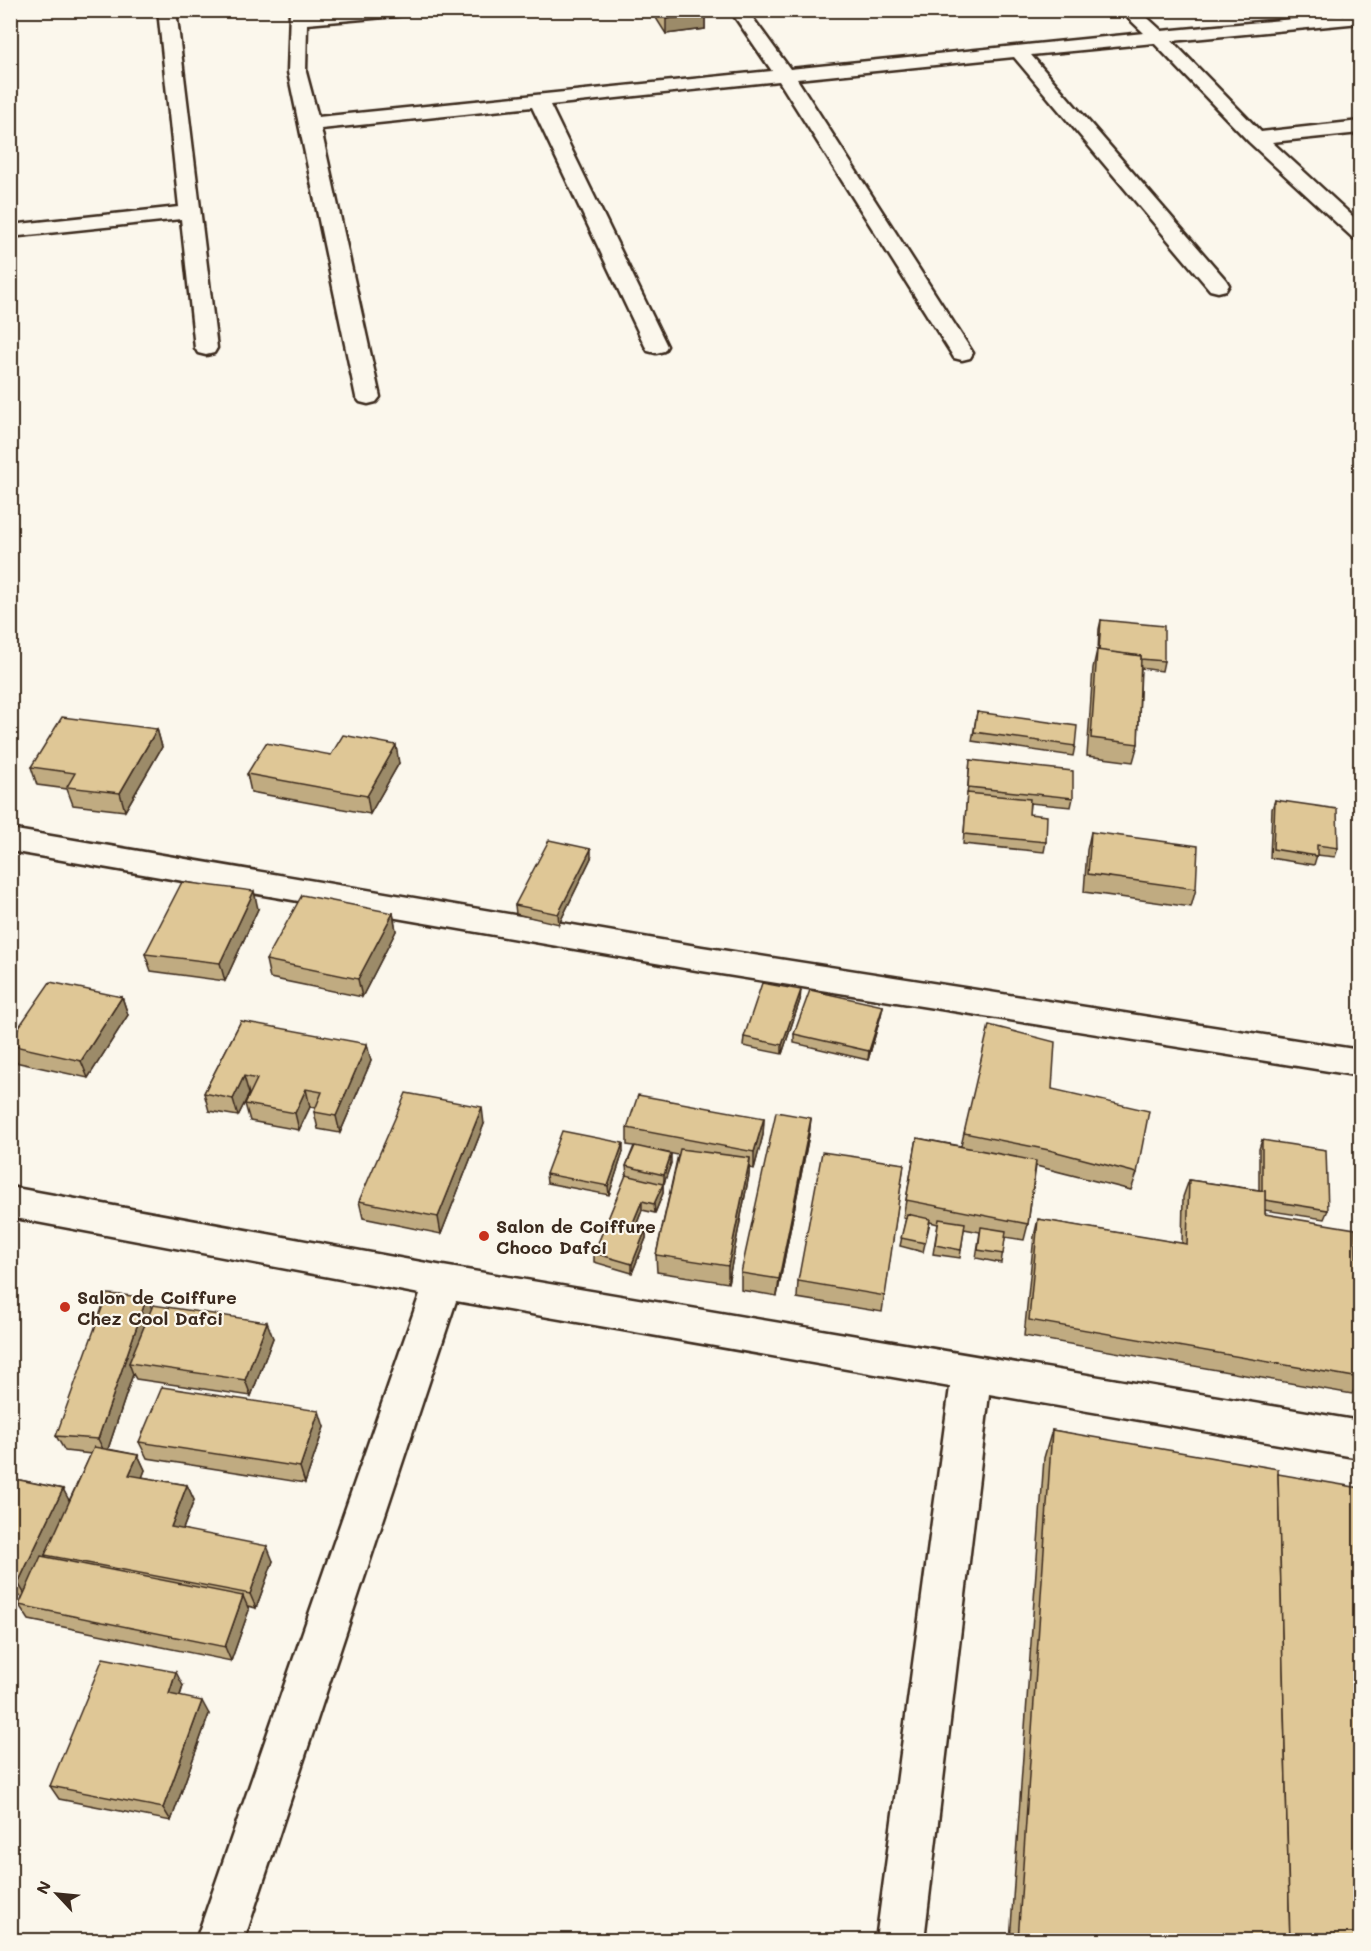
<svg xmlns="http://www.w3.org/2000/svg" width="1371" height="1951" font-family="Mali,sans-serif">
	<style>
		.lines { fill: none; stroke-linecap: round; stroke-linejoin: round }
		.minor-casing { stroke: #3b2a1e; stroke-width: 5 }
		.minor { fill: #fbf7ec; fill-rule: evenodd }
		.wall { fill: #c0ab81; stroke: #3b2a1e; stroke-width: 1.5 }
		.shaded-wall { fill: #9c8b69; stroke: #3b2a1e; stroke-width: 1.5 }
		.building { fill: #dfc796; stroke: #3b2a1e; stroke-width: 1.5 }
		.poi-dot { fill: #c8321e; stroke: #fbf7ec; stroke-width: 2 }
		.labels { text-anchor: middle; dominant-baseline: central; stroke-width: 4.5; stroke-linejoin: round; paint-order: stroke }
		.poi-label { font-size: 18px; font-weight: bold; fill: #3b2a1e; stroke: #fbf7ec; text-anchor: start }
	</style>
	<rect width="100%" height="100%" fill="#fbf7ec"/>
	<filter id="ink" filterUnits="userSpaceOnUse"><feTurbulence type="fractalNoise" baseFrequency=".0167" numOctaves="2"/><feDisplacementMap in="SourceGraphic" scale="12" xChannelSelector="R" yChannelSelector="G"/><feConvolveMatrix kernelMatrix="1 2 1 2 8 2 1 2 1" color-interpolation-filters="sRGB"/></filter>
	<g filter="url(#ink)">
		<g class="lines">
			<defs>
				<g id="minor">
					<path d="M158,10H176L217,348L214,353L206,355L198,353L195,348L181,219L10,237V225L179,207Z"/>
					<path d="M290,10H308V14L345,10H415L407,15L307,24L306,72L318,117L772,71L730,10H747L790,69L1144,33L1120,10H1139L1162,31L1360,13V23L1172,41L1261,132L1360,121V133L1272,142L1360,223V240L1353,238L1249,142L1154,43L1031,55L1226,280L1229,285L1226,290L1218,292L1210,290L1014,57L797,79L973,353L970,358L962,360L954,358L951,353L779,81L550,105L667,346L664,351L656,353L648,351L645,346L532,107L321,129L380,397L376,402L368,404L360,402L356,397L288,72Z"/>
					<path d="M10,829L702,947L1360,1050V1076L702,971L10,851Z"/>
					<path d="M10,1187L443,1266L1360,1421V1458L989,1394L924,1940H876L950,1387L456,1301L244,1940H196L420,1294L10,1217Z"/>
				</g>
			</defs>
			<use href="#minor" class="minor-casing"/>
			<use href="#minor" class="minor"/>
		</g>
		<g class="wall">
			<path d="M651,10H702L705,14V29L666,34Z"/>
			<path d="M1101,620L1164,661L1162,671L1141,668L1138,744L1133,762L1087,756L1093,668L1097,650L1098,651L1099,629Z"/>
			<path d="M977,712L1075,746L1073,756L972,741Z"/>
			<path d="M157,729L162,747L125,811L73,805L67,789L37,785L31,767Z"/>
			<path d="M331,755L399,763L370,814L251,792L247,774Z"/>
			<path d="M970,760L1073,798L1071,807L1030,803L1029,814L1046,842L1044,852L963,844Z"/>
			<path d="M1275,800L1338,848L1335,857L1317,855L1314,865L1270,858L1272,809Z"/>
			<path d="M1091,832L1196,889L1191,907L1084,892L1087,850Z"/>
			<path d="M591,858L559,924L516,914L515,905Z"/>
			<path d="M258,909L225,981L151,971L145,954Z"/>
			<path d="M393,913L396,931L362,997L270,978L266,960Z"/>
			<path d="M122,997L128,1015L88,1078L15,1062L10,1051V1040Z"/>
			<path d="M800,1000L782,1054L743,1046L744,1037Z"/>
			<path d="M883,1006L881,1015L868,1060L794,1043V1034Z"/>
			<path d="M241,1021L371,1061L340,1133L318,1129L314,1112L316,1108L310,1107L299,1130L250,1121L245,1104L249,1094L238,1116L209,1111L204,1093Z"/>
			<path d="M1052,1089L1137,1173L1131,1190L1036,1166L1028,1224L1024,1240L1005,1237L1001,1263L976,1258L980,1232L964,1229L960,1258L933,1254L938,1224L930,1222L923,1252L900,1246L906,1218L903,1217L917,1138L961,1146L964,1133Z"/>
			<path d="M764,1118L763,1135L754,1169L749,1168V1175L728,1283L657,1272L656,1255L678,1155L649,1149L671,1163L663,1184V1193L655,1213L642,1210L636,1226L646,1229V1238L632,1273L594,1262V1253L627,1175L626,1166L634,1146L627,1145V1128Z"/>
			<path d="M811,1118L809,1135L777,1296L741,1290V1273Z"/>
			<path d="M484,1124L441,1234L363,1218L359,1201Z"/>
			<path d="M1262,1140L1328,1210L1324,1219L1265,1210V1214L1360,1379L1352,1394L1024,1336L1034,1236L1038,1219L1182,1244L1183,1197L1189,1180L1259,1190V1149Z"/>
			<path d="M623,1152L609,1195L547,1183L546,1174Z"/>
			<path d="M904,1164L882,1312L797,1298L798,1281Z"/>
			<path d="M152,1309L273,1338L251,1396L136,1379L133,1374L108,1449L138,1455L145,1470L142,1477L187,1485L194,1500L183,1529L273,1561L256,1608L248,1606L249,1610L231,1661L29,1620L19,1605L23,1597L10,1594V1478L63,1489L69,1501L91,1454L65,1451L56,1436Z"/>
			<path d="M324,1427L305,1483L147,1458L139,1442Z"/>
			<path d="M1052,1430L1278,1474L1360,1941H1010L1044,1458Z"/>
			<path d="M183,1686L180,1696L209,1714L171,1821L59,1799L50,1786Z"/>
		</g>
		<g class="shaded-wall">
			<path d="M705,14V29L666,34V19Z"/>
			<path d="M157,729L162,747L125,811L120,793Z"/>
			<path d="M396,745L399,763L370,814L367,796Z"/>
			<path d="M591,849V858L559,924L558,914Z"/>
			<path d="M254,891L258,909L225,981L220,963Z"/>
			<path d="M393,913L396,931L362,997L358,979Z"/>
			<path d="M801,990L800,1000L782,1054V1045Z"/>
			<path d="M122,997L128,1015L88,1078L81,1061Z"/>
			<path d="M883,1006L881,1015L868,1060L869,1051Z"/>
			<path d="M367,1044L371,1061L340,1133L336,1116Z"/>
			<path d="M244,1076L249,1094L238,1116L233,1099Z"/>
			<path d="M306,1089L310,1107L299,1130L295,1113Z"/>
			<path d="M482,1107L484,1124L441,1234L438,1217Z"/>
			<path d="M764,1118L763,1135L754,1169V1152Z"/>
			<path d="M811,1118L809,1135L777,1296L779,1279Z"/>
			<path d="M623,1143V1152L609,1195L608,1186Z"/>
			<path d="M671,1154V1163L664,1184V1175Z"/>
			<path d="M750,1158L749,1175L728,1283V1266Z"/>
			<path d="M663,1184V1193L655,1213L654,1204Z"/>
			<path d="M642,1201V1210L633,1234L632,1225Z"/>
			<path d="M646,1229V1238L632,1273V1264Z"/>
			<path d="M147,1297L154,1314L129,1363L133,1374L106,1455L98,1439Z"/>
			<path d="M267,1322L273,1338L251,1396L245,1380Z"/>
			<path d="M319,1411L324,1427L305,1483L300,1467Z"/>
			<path d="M138,1455L145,1470L137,1491L129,1475Z"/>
			<path d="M187,1485L194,1500L178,1542L171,1527Z"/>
			<path d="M63,1489L71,1504L45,1555L46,1557L27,1598L18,1583Z"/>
			<path d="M267,1546L273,1561L256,1608L250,1594Z"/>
			<path d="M243,1596L249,1610L231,1661L225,1647Z"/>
			<path d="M176,1672L183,1686L176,1707L169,1694Z"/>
			<path d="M202,1701L209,1714L171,1821L163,1808Z"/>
		</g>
		<g class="building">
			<path d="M661,10H702L705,14L666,19Z"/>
			<path d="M1101,620L1164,626V661L1141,659V656L1099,651Z"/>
			<path d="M1097,650L1141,656L1138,744L1091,738Z"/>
			<path d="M977,712L1077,726L1075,746L974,732Z"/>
			<path d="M62,717L157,729L120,793L67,787L75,773L31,767Z"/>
			<path d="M343,735L396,745L367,796L247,774L266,743L331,755Z"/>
			<path d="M970,760L1073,771V798L968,787Z"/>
			<path d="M967,793L1030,799L1029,814L1047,816L1046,842L964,834Z"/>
			<path d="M1275,800L1337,809L1338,848L1317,845V856L1273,849Z"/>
			<path d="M1091,832L1198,846L1196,889L1088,874Z"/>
			<path d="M549,840L591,849L558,914L515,905Z"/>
			<path d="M182,882L254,891L220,963L145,954Z"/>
			<path d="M302,895L393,913L358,979L266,960Z"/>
			<path d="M50,982L122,997L81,1061L10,1045V1040Z"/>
			<path d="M762,983L801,990L782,1045L744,1037Z"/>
			<path d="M810,990L883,1006L869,1051L794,1034Z"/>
			<path d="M241,1021L367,1044L336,1116L314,1112L322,1092L306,1089L295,1113L245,1104L257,1079L244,1076L233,1099L204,1093Z"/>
			<path d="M989,1025L1055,1042L1052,1089L1149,1111L1137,1173L1049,1150L964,1133Z"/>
			<path d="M406,1093L482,1107L438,1217L359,1201Z"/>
			<path d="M638,1095L764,1118L754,1152L627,1128Z"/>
			<path d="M776,1112L811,1118L779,1279L741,1273Z"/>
			<path d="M562,1131L623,1143L608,1186L546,1174Z"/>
			<path d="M917,1138L1036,1161L1028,1224L906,1200Z"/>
			<path d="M1262,1140L1326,1150L1328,1210L1265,1200V1191H1262Z"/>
			<path d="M635,1146L671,1154L664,1175L626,1166Z"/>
			<path d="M680,1149L750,1158L728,1266L656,1255Z"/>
			<path d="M822,1152L904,1164L885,1296L798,1281Z"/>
			<path d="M626,1175L663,1184L654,1204L642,1201L632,1225L646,1229L632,1264L594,1253Z"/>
			<path d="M1189,1180L1265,1191V1214L1355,1229L1360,1378L1029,1320L1038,1219L1187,1244Z"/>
			<path d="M907,1214L930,1219L925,1243L901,1238Z"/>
			<path d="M939,1219L965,1223L961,1250L935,1245Z"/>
			<path d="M981,1227L1006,1231L1003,1254L978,1250Z"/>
			<path d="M107,1294L147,1297L98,1439L56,1436Z"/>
			<path d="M153,1305L267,1322L245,1380L129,1363Z"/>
			<path d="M162,1387L319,1411L300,1467L139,1442Z"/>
			<path d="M1052,1430L1278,1469L1290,1941H1018Z"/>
			<path d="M94,1447L138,1455L129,1475L187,1485L171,1527L267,1546L250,1594L45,1555Z"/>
			<path d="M1278,1474L1360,1488V1941H1290Z"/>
			<path d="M10,1478L63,1489L18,1583L10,1581Z"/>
			<path d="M41,1556L243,1596L225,1647L19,1605Z"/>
			<path d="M103,1658L176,1672L169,1694L202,1701L163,1808L50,1786Z"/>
		</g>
	</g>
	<g class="poi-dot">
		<circle cx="484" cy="1236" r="6"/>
		<circle cx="65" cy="1307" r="6"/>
	</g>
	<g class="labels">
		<g class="poi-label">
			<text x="496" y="1226">Salon de Coiffure<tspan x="496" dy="21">Choco Dafci</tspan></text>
			<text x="77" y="1297">Salon de Coiffure<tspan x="77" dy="21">Chez Cool Dafci</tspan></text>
		</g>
	</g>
	<rect width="1371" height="1951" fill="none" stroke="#fbf7ec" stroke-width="36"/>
	<rect x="18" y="18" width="1335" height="1915" fill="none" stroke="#3b2a1e" stroke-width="2" filter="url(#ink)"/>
	<g transform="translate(57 1894) rotate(296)" stroke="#fbf7ec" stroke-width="4.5" paint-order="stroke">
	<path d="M0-4.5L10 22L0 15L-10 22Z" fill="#3b2a1e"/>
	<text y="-9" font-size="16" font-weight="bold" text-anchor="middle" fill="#3b2a1e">N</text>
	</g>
</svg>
